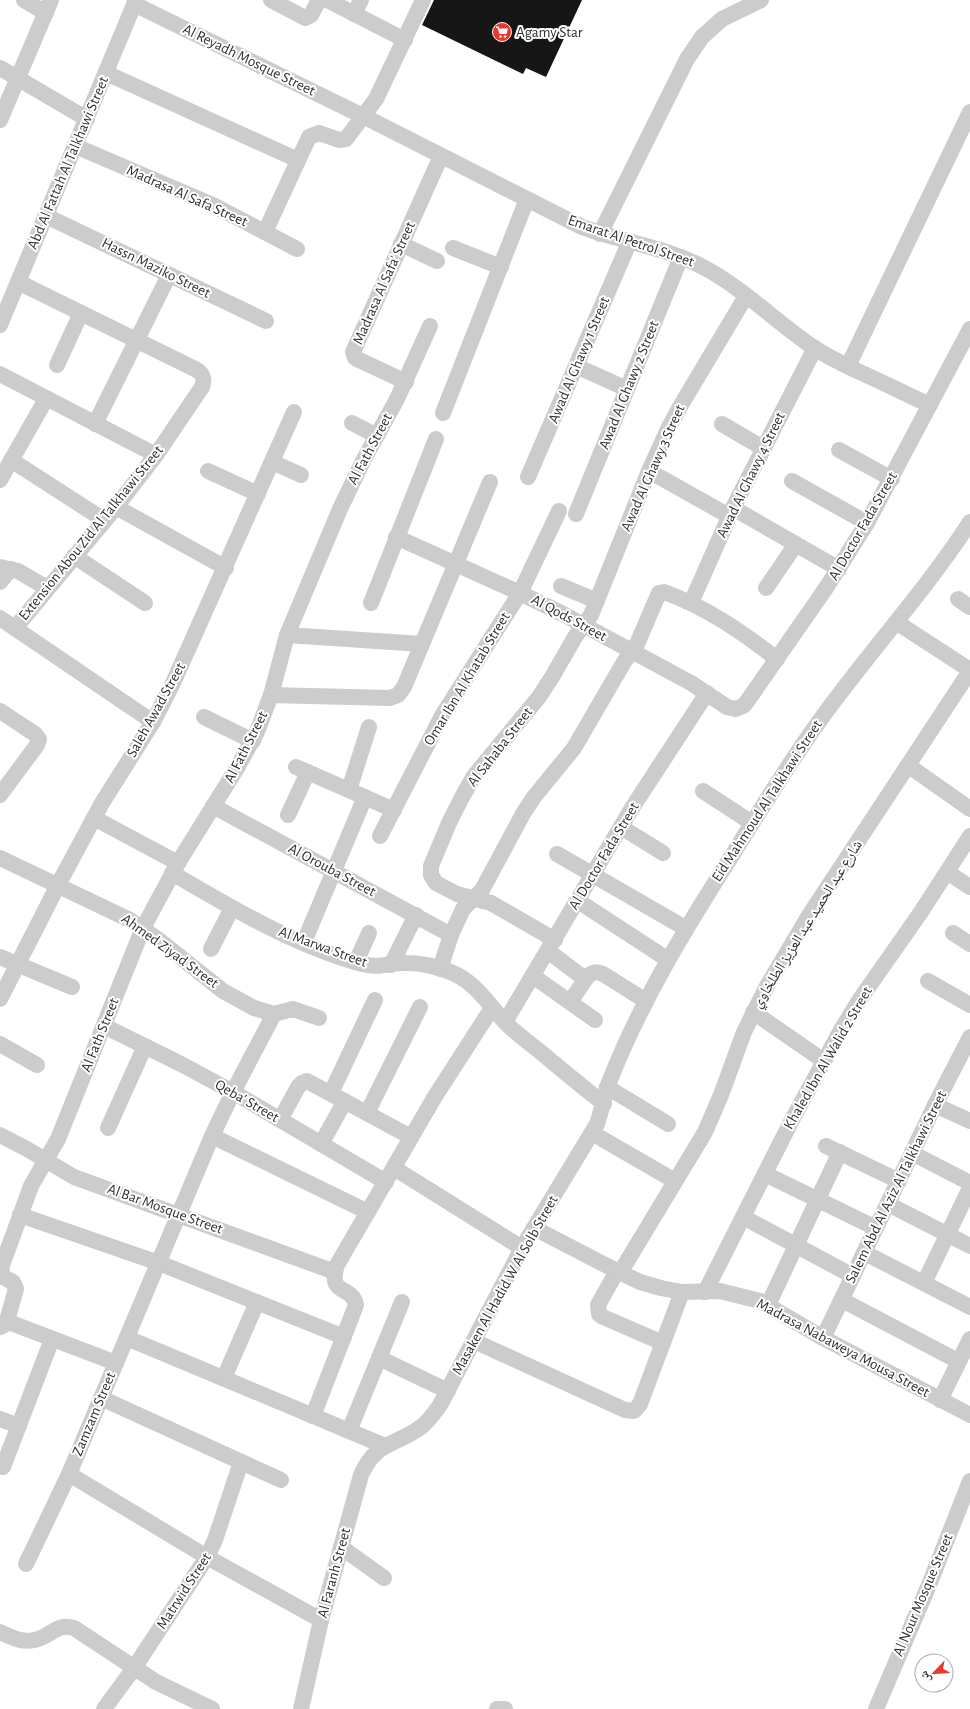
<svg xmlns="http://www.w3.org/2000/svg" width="970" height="1709" font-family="'Alegreya Sans','Noto Naskh Arabic',sans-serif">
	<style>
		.building { fill: #161616 }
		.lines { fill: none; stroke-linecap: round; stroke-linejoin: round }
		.minor { stroke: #ccc; stroke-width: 16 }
		.labels { text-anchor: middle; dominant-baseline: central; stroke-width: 4; stroke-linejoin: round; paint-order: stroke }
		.poi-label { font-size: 15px; fill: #2f2f2f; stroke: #fff; text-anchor: start }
		.street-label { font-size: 15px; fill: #2f2f2f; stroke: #fff }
	</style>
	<rect width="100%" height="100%" fill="#fff"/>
	<path class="building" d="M434,0H582L546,77L526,68L523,74L422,25Z"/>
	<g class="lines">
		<g class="minor">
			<path d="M24,0L46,13"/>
			<path d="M271,0L305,18L311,15L319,0"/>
			<path d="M327,0L405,40"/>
			<path d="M134,4L369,119L582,227C622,242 665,247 703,267C743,288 776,322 813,347C829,358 847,366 864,374C886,384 908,395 930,405"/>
			<path d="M354,14L361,0"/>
			<path d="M0,68L87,119"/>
			<path d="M106,73L298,160"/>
			<path d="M0,120L51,0"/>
			<path d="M75,146L213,205L297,249"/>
			<path d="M46,216L266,321"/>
			<path d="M265,232L309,137L319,133L339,140L346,139L376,99L423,0"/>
			<path d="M600,234L687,59L702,37L722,19L761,0"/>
			<path d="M401,244L437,261"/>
			<path d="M453,248L501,267"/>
			<path d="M0,325L136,0"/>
			<path d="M57,365L81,313"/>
			<path d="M576,366L627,389"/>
			<path d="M848,366L970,112"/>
			<path d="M0,374L156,455"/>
			<path d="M406,382L355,358L353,352L441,156"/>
			<path d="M443,413L527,199"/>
			<path d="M352,423L377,436"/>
			<path d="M95,424L169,275"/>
			<path d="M722,424L763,448"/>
			<path d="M839,450L892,479"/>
			<path d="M11,460L104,520"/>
			<path d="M272,462L301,475"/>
			<path d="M208,471L258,494"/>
			<path d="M649,471L729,516"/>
			<path d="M528,477L629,243"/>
			<path d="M0,480L46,399"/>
			<path d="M792,481L867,523"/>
			<path d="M116,507L226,568"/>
			<path d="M733,508L839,569"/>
			<path d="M576,514L681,257"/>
			<path d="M396,537L520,593L563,614L691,683L727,707L735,709L743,706L746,703L826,588L867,523L970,329"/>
			<path d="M74,556L145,603"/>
			<path d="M0,567L18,571L47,588"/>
			<path d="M0,582L11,569"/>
			<path d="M561,586L597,601"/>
			<path d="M766,588L796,544"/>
			<path d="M958,599L970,607"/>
			<path d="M371,603L436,439"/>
			<path d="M691,603L733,508L815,348"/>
			<path d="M0,618L153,722"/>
			<path d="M896,622L970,670"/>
			<path d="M15,628L116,507L156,455L202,387C205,378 203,373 195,369L18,282"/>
			<path d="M287,635L422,644"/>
			<path d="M271,695L390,698L398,695L404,687L490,482"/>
			<path d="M0,711L35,734L39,739L37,745L0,795"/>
			<path d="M204,717L253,741"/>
			<path d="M909,766L970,809"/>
			<path d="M296,767L394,810"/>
			<path d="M349,790L369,727"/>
			<path d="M703,791L752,823"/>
			<path d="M213,806L451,935"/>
			<path d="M288,815L308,772"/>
			<path d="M94,818L178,863"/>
			<path d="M621,827L663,853"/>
			<path d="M380,836L443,714L520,593L559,511"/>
			<path d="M557,854L685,928"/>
			<path d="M0,858L130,920L159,940L223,991L254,1008L274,1014L293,1009L319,1018"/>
			<path d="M947,872L970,887"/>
			<path d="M172,873C232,908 295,946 362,964C382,969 390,962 407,963C423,963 443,968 457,975C480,987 492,1010 510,1027C521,1037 532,1045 543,1054C563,1071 583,1087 604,1104"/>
			<path d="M578,901L667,959"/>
			<path d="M953,933L970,944"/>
			<path d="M555,940L491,903L457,894L436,883L431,875V866L449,823L461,799L474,776L539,697L552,677L575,637L591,615L649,471L669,427L681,405L746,296"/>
			<path d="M304,942L365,797"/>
			<path d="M211,949L232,908"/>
			<path d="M548,951L585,979"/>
			<path d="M0,957L72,987"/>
			<path d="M356,962L369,933"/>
			<path d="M391,965L416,915"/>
			<path d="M440,969L451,935L463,909L482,890L524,812L534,797L574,748L624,662L637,644L659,593L664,592C706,607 742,632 777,659"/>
			<path d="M533,976L595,1020"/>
			<path d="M928,981L970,1005"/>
			<path d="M0,999L58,885L102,803L153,722L173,683L294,412"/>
			<path d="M570,1002L587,977C592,972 597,971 603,974L646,1001"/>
			<path d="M753,1012L824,1061"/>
			<path d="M505,1022L632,808L707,693"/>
			<path d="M104,1026L181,1064L233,1092L386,1182"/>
			<path d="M0,1044L37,1065"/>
			<path d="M607,1087L668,1124"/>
			<path d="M331,1093L375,1000"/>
			<path d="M935,1105L970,1121"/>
			<path d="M367,1113L420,1007"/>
			<path d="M280,1120L298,1087L302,1083L307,1081L411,1137"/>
			<path d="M108,1128L145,1046"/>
			<path d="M592,1133L675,1181"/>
			<path d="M0,1135L27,1149L74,1177L335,1272"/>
			<path d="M212,1136L368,1212"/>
			<path d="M321,1144L345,1101"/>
			<path d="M826,1146L899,1181"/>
			<path d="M912,1153L970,1183"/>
			<path d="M394,1168L522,1248"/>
			<path d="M765,1174L876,1228"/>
			<path d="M888,1204L970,1246"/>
			<path d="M20,1215L159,1263L344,1337"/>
			<path d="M743,1217L853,1276"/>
			<path d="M534,1228L617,1271L640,1282L661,1288L682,1292L720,1291L760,1301L823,1338L970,1415"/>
			<path d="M865,1253L970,1307"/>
			<path d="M617,1271L598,1305L599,1314L603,1317L663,1343"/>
			<path d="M620,1273L705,1132L721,1095L744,1032L767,986L808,917L970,671"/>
			<path d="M924,1283L970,1188"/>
			<path d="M705,1292L793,1118L841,1030L860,999L921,912L970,836"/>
			<path d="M842,1300L958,1361"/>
			<path d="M768,1305L840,1152"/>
			<path d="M6,1321L116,1363"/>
			<path d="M0,1327L6,1324L16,1289L13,1282L3,1277L1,1268L31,1186L58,1139L143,928L178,863L237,768L257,732L271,695L287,635L340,509L364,459L397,399L430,326"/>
			<path d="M127,1338L385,1446"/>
			<path d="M823,1338L935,1105L970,1037"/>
			<path d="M474,1341L625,1410L634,1411L640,1404L682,1292"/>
			<path d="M379,1358L448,1391"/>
			<path d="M224,1378L257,1302"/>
			<path d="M101,1398L281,1480"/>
			<path d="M940,1400L970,1339"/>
			<path d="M313,1416L356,1305C352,1284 327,1297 337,1265L434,1098L492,1008"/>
			<path d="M0,1419L19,1426"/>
			<path d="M349,1431L402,1302"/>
			<path d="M3,1467L52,1339"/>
			<path d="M69,1474L207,1557L321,1620"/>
			<path d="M341,1547L384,1578"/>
			<path d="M26,1564L69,1474L212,1136L233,1092L274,1014"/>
			<path d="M0,1632C11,1637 22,1643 34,1640C49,1638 57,1622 74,1628L156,1682L212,1709"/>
			<path d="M104,1709L134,1668L207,1557L215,1540L241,1462"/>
			<path d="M301,1709L321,1620L361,1475C376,1441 395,1446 421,1427C429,1421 434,1413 440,1405L522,1248L597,1124C602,1110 604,1094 610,1080C642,999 687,926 733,854C762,807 791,760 823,716C871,650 926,590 970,522"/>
			<path d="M497,1709H505"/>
			<path d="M876,1709L929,1585L970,1481"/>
		</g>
	</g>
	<defs>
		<symbol id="supermarket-disc" viewBox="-11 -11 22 22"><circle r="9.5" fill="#e9382e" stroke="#fff"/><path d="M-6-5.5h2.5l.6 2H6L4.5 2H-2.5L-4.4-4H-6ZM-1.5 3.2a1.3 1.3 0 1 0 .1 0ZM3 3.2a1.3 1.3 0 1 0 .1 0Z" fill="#fff"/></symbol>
	</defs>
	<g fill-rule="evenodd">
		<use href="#supermarket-disc" x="491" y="21" width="22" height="22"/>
	</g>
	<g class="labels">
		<g class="poi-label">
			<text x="516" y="32">Agamy Star</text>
		</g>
		<g class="street-label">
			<text transform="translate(249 60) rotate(26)">Al Reyadh Mosque Street</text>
			<text transform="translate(68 163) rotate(-67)">Abd Al Fattah Al Talkhawi Street</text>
			<text transform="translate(187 196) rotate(24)">Madrasa Al Safa Street</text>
			<text transform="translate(631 241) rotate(19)">Emarat Al Petrol Street</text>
			<text transform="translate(156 268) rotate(26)">Hassn Maziko Street</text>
			<text transform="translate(384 283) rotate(-66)">Madrasa Al Safa' Street</text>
			<text transform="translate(579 360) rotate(-67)">Awad Al Ghawy 1 Street</text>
			<text transform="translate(629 385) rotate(-68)">Awad Al Ghawy 2 Street</text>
			<text transform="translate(370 449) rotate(-62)">Al Fath Street</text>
			<text transform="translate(653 468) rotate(-66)">Awad Al Ghawy 3 Street</text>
			<text transform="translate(751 475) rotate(-64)">Awad Al Ghawy 4 Street</text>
			<text transform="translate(863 526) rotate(-60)">Al Doctor Fada Street</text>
			<text transform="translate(91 533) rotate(-51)">Extension Abou Zid Al Talkhawi Street</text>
			<text transform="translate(569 618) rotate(28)">Al Qods Street</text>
			<text transform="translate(467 679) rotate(-59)">Omar Ibn Al Khatab Street</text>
			<text transform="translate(156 710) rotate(-61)">Saleh Awad Street</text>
			<text transform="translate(246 747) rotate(-63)">Al Fath Street</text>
			<text transform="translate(500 747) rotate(-52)">Al Sahaba Street</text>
			<text transform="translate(767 801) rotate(-57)">Eid Mahmoud Al Talkhawi Street</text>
			<text transform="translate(604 856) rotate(-59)">Al Doctor Fada Street</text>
			<text transform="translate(332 870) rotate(28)">Al Orouba Street</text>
			<text transform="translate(807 924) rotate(-58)">شارع عبد الحميد عبد العزيز الطلخاوي</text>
			<text transform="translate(323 947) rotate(20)">Al Marwa Street</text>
			<text transform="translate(170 951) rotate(36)">Ahmed Ziyad Street</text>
			<text transform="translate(100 1035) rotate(-68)">Al Fath Street</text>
			<text transform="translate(828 1058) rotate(-60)">Khaled Ibn Al Walid 2 Street</text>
			<text transform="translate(247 1101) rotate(30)">Qeba' Street</text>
			<text transform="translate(896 1187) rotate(-64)">Salem Abd Al Aziz Al Talkhawi Street</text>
			<text transform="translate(165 1209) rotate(20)">Al Bar Mosque Street</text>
			<text transform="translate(505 1285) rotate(-61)">Masaken Al Hadid W Al Solb Street</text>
			<text transform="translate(843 1348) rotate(28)">Madrasa Nabaweya Mousa Street</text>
			<text transform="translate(94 1414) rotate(-67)">Zamzam Street</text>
			<text transform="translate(334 1573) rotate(-75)">Al Faranh Street</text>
			<text transform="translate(184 1591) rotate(-57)">Matrwid Street</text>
			<text transform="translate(923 1595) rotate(-67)">Al Nour Mosque Street</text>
		</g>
	</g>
	<g transform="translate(934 1673) rotate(245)"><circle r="19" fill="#ffffff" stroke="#acacac"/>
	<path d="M0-3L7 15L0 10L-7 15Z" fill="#e9382e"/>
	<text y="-6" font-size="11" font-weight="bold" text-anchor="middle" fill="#2f2f2f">ش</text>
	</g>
</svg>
